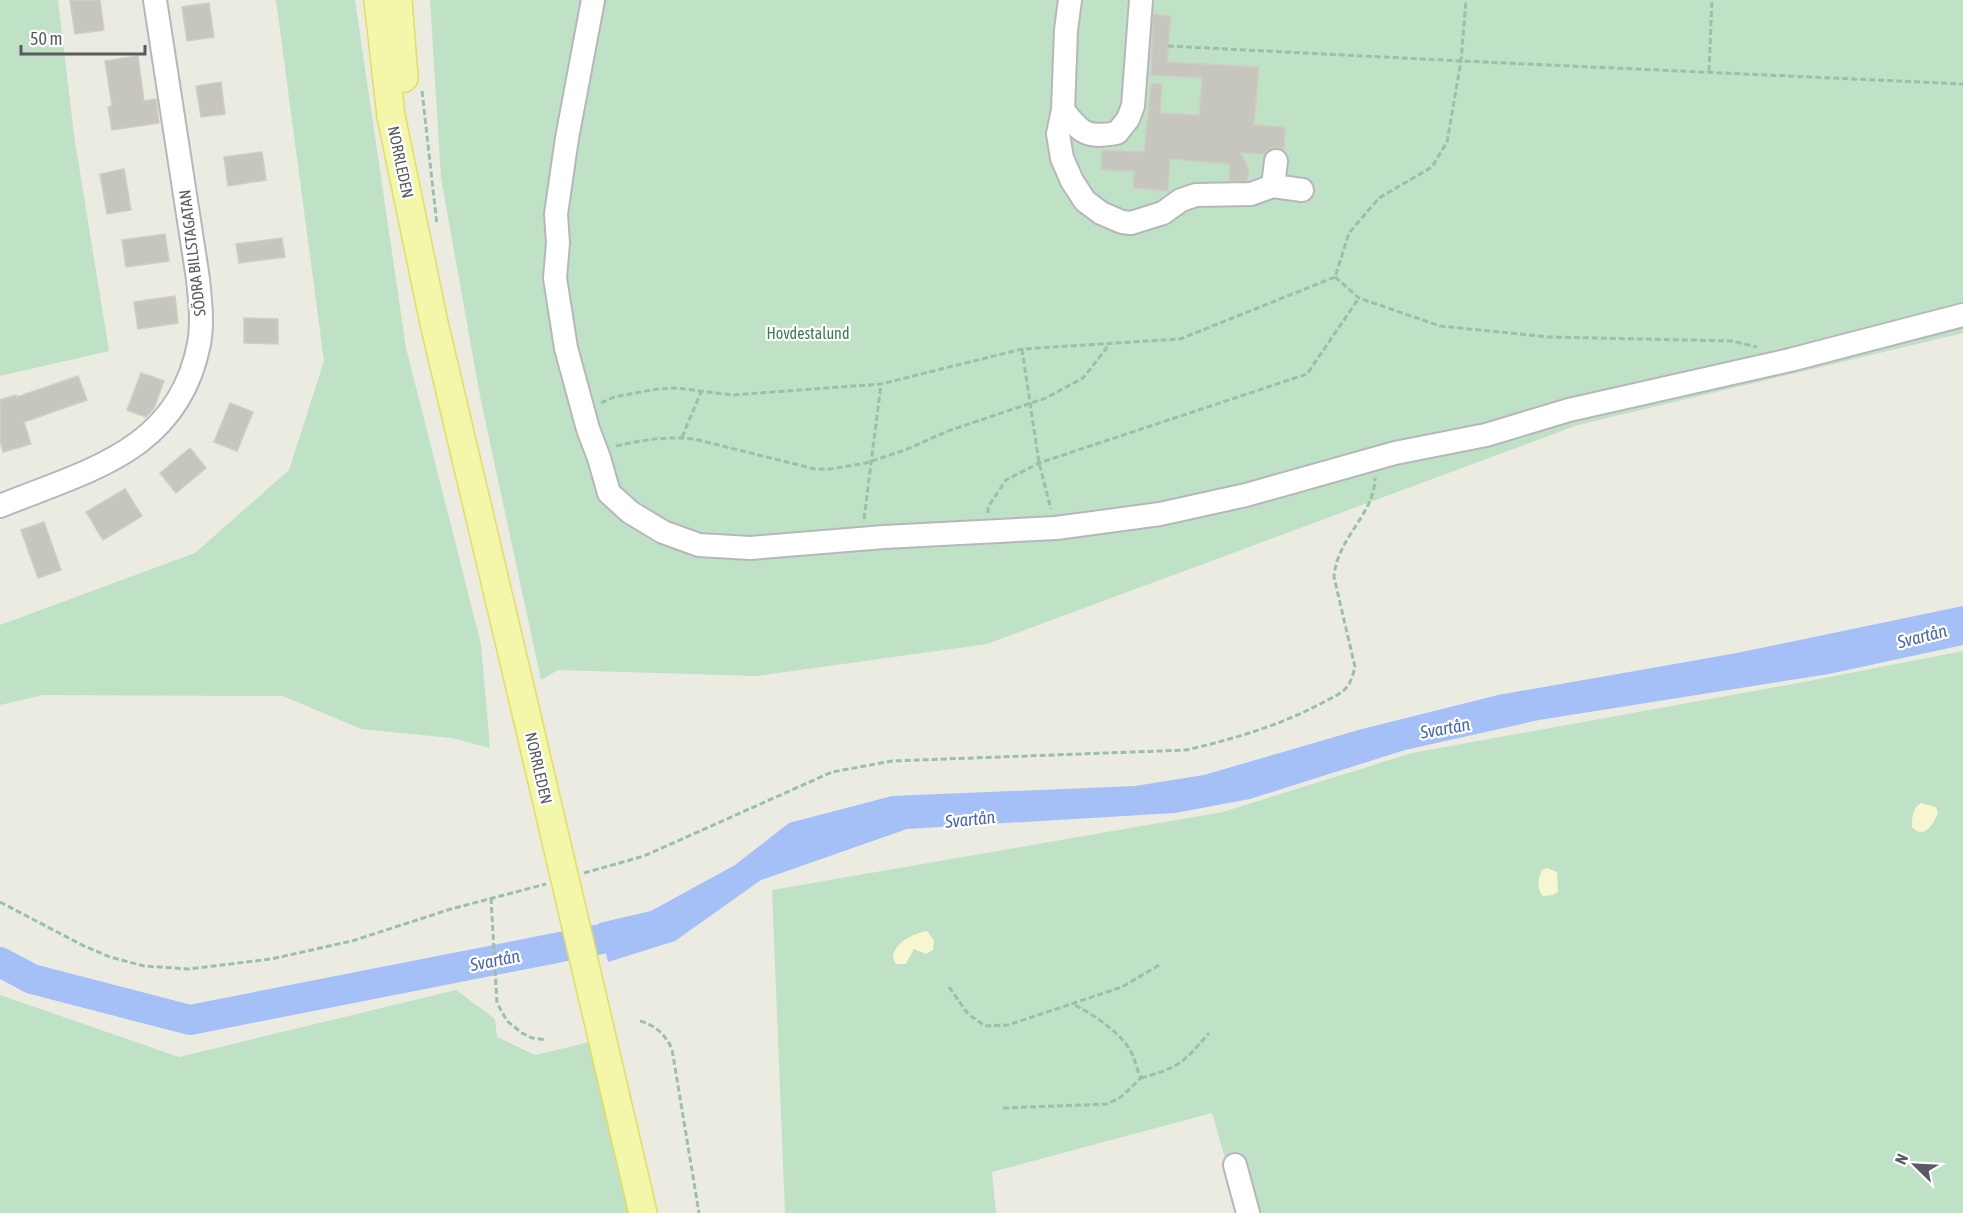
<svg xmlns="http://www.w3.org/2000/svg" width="1963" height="1213" font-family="'Asap Condensed',sans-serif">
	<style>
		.green { fill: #bfe1c6 }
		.sand { fill: #f6f6d0 }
		.water { fill: #a4c0f7 }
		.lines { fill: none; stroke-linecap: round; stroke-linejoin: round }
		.river { stroke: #a4c0f7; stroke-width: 30 }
		.building { fill: #c6c5be; stroke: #cfcec0; stroke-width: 1.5 }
		.minor-casing { stroke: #b6b7bc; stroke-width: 26 }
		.major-casing { stroke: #e4dd60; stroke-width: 30 }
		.path { stroke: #99c0ad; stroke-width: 3; stroke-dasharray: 6 3; stroke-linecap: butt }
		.minor { stroke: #fff; stroke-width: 22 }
		.major { stroke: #f2f7a9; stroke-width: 27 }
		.major-bridge-casing { stroke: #e4dd60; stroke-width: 30; stroke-linecap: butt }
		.major-bridge { stroke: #f2f7a9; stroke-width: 27 }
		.labels { text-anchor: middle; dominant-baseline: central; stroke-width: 4.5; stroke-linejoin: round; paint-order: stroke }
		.street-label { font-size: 16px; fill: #595b60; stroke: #fff }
		.park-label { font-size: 16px; fill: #3b7e4d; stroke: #fff }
		.water-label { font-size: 18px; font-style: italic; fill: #4a66b7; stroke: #fff }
	</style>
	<rect width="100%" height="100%" fill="#ebebe1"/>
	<g class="green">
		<path d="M0,0H58L74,135L109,351L0,376Z"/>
		<path d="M276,0H355L406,348L481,644L490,748L452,738L361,729L283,696L43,695L0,705V625L195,553L289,470L324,361Z"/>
		<path d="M430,0H1963V333L1578,425L987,644L756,676L558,670L541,680L480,396L441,178Z"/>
		<path d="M1963,651V1213H1241L1212,1113L992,1172L996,1213H785L772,890L1223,812L1412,753L1804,682Z"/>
		<path d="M456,990L495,1019L497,1037L535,1055L590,1042L623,1179L628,1213H0V995L179,1057Z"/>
	</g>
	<g class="sand">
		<path d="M1921,803L1936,807L1938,813C1933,825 1924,840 1912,827C1912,818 1912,808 1921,803Z"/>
		<path d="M1547,868L1557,872L1558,892L1553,895L1543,896C1536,888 1538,879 1542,870Z"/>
		<path d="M927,931L934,940L933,950L926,954L914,949L906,964H896L893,958C894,942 913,934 927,931Z"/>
	</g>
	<path class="water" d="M1963,606V645L1829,674L1539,720L1405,750L1250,799L1175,813L907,829L761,880L675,941L608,962L599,923L651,911L735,865L789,823L892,796L1135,786L1204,775L1362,729L1498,695L1737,653Z"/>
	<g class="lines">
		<path class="river" d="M0,962L32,979L190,1020L642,931"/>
	</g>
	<g class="building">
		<path d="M70,0H100L104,30L75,34Z"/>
		<path d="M209,3L214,37L187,41L182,7Z"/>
		<path d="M1153,14L1171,16L1167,62L1259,67L1254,125L1285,127L1284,150L1278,148H1271L1265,154L1241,153L1249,171L1247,181H1229L1230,164L1170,159L1168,191L1133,188L1134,171L1101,170L1102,150L1144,152L1151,83L1162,84L1160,113L1199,115L1202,78L1151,75Z"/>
		<path d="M138,56L144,101L156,99L159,123L112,130L108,107L112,106L105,61Z"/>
		<path d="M221,82L225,114L201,117L196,86Z"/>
		<path d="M262,152L266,180L228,186L224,157Z"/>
		<path d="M124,169L131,210L107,214L100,174Z"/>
		<path d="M165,234L169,261L126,267L122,240Z"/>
		<path d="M282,238L285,257L239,263L236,244Z"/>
		<path d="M175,296L178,323L138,329L134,302Z"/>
		<path d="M244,318L278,319V344L244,343Z"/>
		<path d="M141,373L164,381L154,408L146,417L127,410Z"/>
		<path d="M78,376L87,400L24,422L31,444L3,452L0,441V400L16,395L17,397Z"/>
		<path d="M230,403L253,412L237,451L214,442Z"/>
		<path d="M190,448L206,468L176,493L160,473Z"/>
		<path d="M125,489L142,516L103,540L86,512Z"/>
		<path d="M44,522L61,570L38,578L21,530Z"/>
	</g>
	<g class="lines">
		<defs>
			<g id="minor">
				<path d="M593,0L567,138L556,214L558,243L555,278L566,348L588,429L599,458L609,493L630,512L663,532L699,545L750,548L884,537L1056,528L1160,514L1246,495L1395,453L1486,435L1569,410L1790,360L1963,315"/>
				<path d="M1070,0L1066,30L1063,110L1058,134L1062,158L1072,181L1085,201L1101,213L1122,222L1131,223L1163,213L1181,200L1196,195L1251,194L1273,186L1302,190"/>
				<path d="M1063,110C1082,134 1086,138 1117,133L1128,119L1133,106L1141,0"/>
				<path d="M1273,186L1276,161"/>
				<path d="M0,506C89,470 178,451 199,344C203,323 200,300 198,279L155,0"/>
				<path d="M1235,1165L1248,1213"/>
			</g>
			<g id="major">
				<path d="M378,0L391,116L434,323L527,717"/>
				<path d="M398,0L404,78"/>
				<path d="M633,1170L643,1213"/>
			</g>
		</defs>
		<use href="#minor" class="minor-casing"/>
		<use href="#major" class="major-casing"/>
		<g class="path">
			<path d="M1168,46L1461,61L1963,84"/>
			<path d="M1709,71L1712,0"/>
			<path d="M422,91L437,225"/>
			<path d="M1335,277L1359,298L1440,326L1549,337L1732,341L1757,347"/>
			<path d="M1022,349L1039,463L1051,509"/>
			<path d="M601,403L614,397L657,389L677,388L732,395L881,384L1022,349L1180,339L1335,277L1349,233L1379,198L1432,167L1447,142L1461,61L1466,0"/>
			<path d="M682,437L701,392"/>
			<path d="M616,446C642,440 667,436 694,439L815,469H830L866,463L905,450L948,431L1046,398L1083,378L1106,349L1107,343"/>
			<path d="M988,513V507L1006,480L1039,463L1307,374L1359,298"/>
			<path d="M864,519L881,384"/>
			<path d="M584,873L644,856L832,772L892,761L1186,750C1233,739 1279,726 1322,703C1329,699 1337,696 1343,691C1350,686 1353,675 1355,667L1334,577C1337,537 1374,516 1375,478"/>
			<path d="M491,898L497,1003L507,1021L522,1033L532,1038L547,1040"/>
			<path d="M0,902L82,945L110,957L144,966L189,969L271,959L352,941L451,909L546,884"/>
			<path d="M949,987L968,1014L985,1026L1008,1025L1122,987L1161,964"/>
			<path d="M640,1021C655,1025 665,1034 672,1049L699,1213"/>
			<path d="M1141,1078C1180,1067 1182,1064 1209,1033"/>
			<path d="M1003,1108L1107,1104L1121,1097L1141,1078C1137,1071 1136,1063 1133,1056C1125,1035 1092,1013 1072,1004"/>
		</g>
		<use href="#minor" class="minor"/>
		<use href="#major" class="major"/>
		<defs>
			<path id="major-bridge" d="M527,717L633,1170"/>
		</defs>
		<use href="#major-bridge" class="major-bridge-casing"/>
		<use href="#major-bridge" class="major-bridge"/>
	</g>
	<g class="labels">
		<g class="street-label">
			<text transform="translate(401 162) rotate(78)">NORRLEDEN</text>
			<text transform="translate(192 253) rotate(-97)">SÖDRA BILLSTAGATAN</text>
			<text transform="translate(539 768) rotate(77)">NORRLEDEN</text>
		</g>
		<g class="park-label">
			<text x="808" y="333">Hovdestalund</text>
		</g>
		<g class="water-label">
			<text transform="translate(1922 636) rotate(-14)">Svartån</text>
			<text transform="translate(1445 728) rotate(-10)">Svartån</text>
			<text transform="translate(970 819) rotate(-6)">Svartån</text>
			<text transform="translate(495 960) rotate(-11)">Svartån</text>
		</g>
	</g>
	<g transform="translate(1915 1165) rotate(294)" stroke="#ffffff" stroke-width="4.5" paint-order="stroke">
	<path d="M0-4.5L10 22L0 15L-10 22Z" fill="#595b60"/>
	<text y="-9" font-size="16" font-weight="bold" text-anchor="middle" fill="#595b60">N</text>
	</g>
	<path d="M21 45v9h124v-9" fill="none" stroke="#595b60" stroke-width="3"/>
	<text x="30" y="45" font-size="18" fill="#595b60" stroke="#ffffff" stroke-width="4.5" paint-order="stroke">50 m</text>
</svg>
